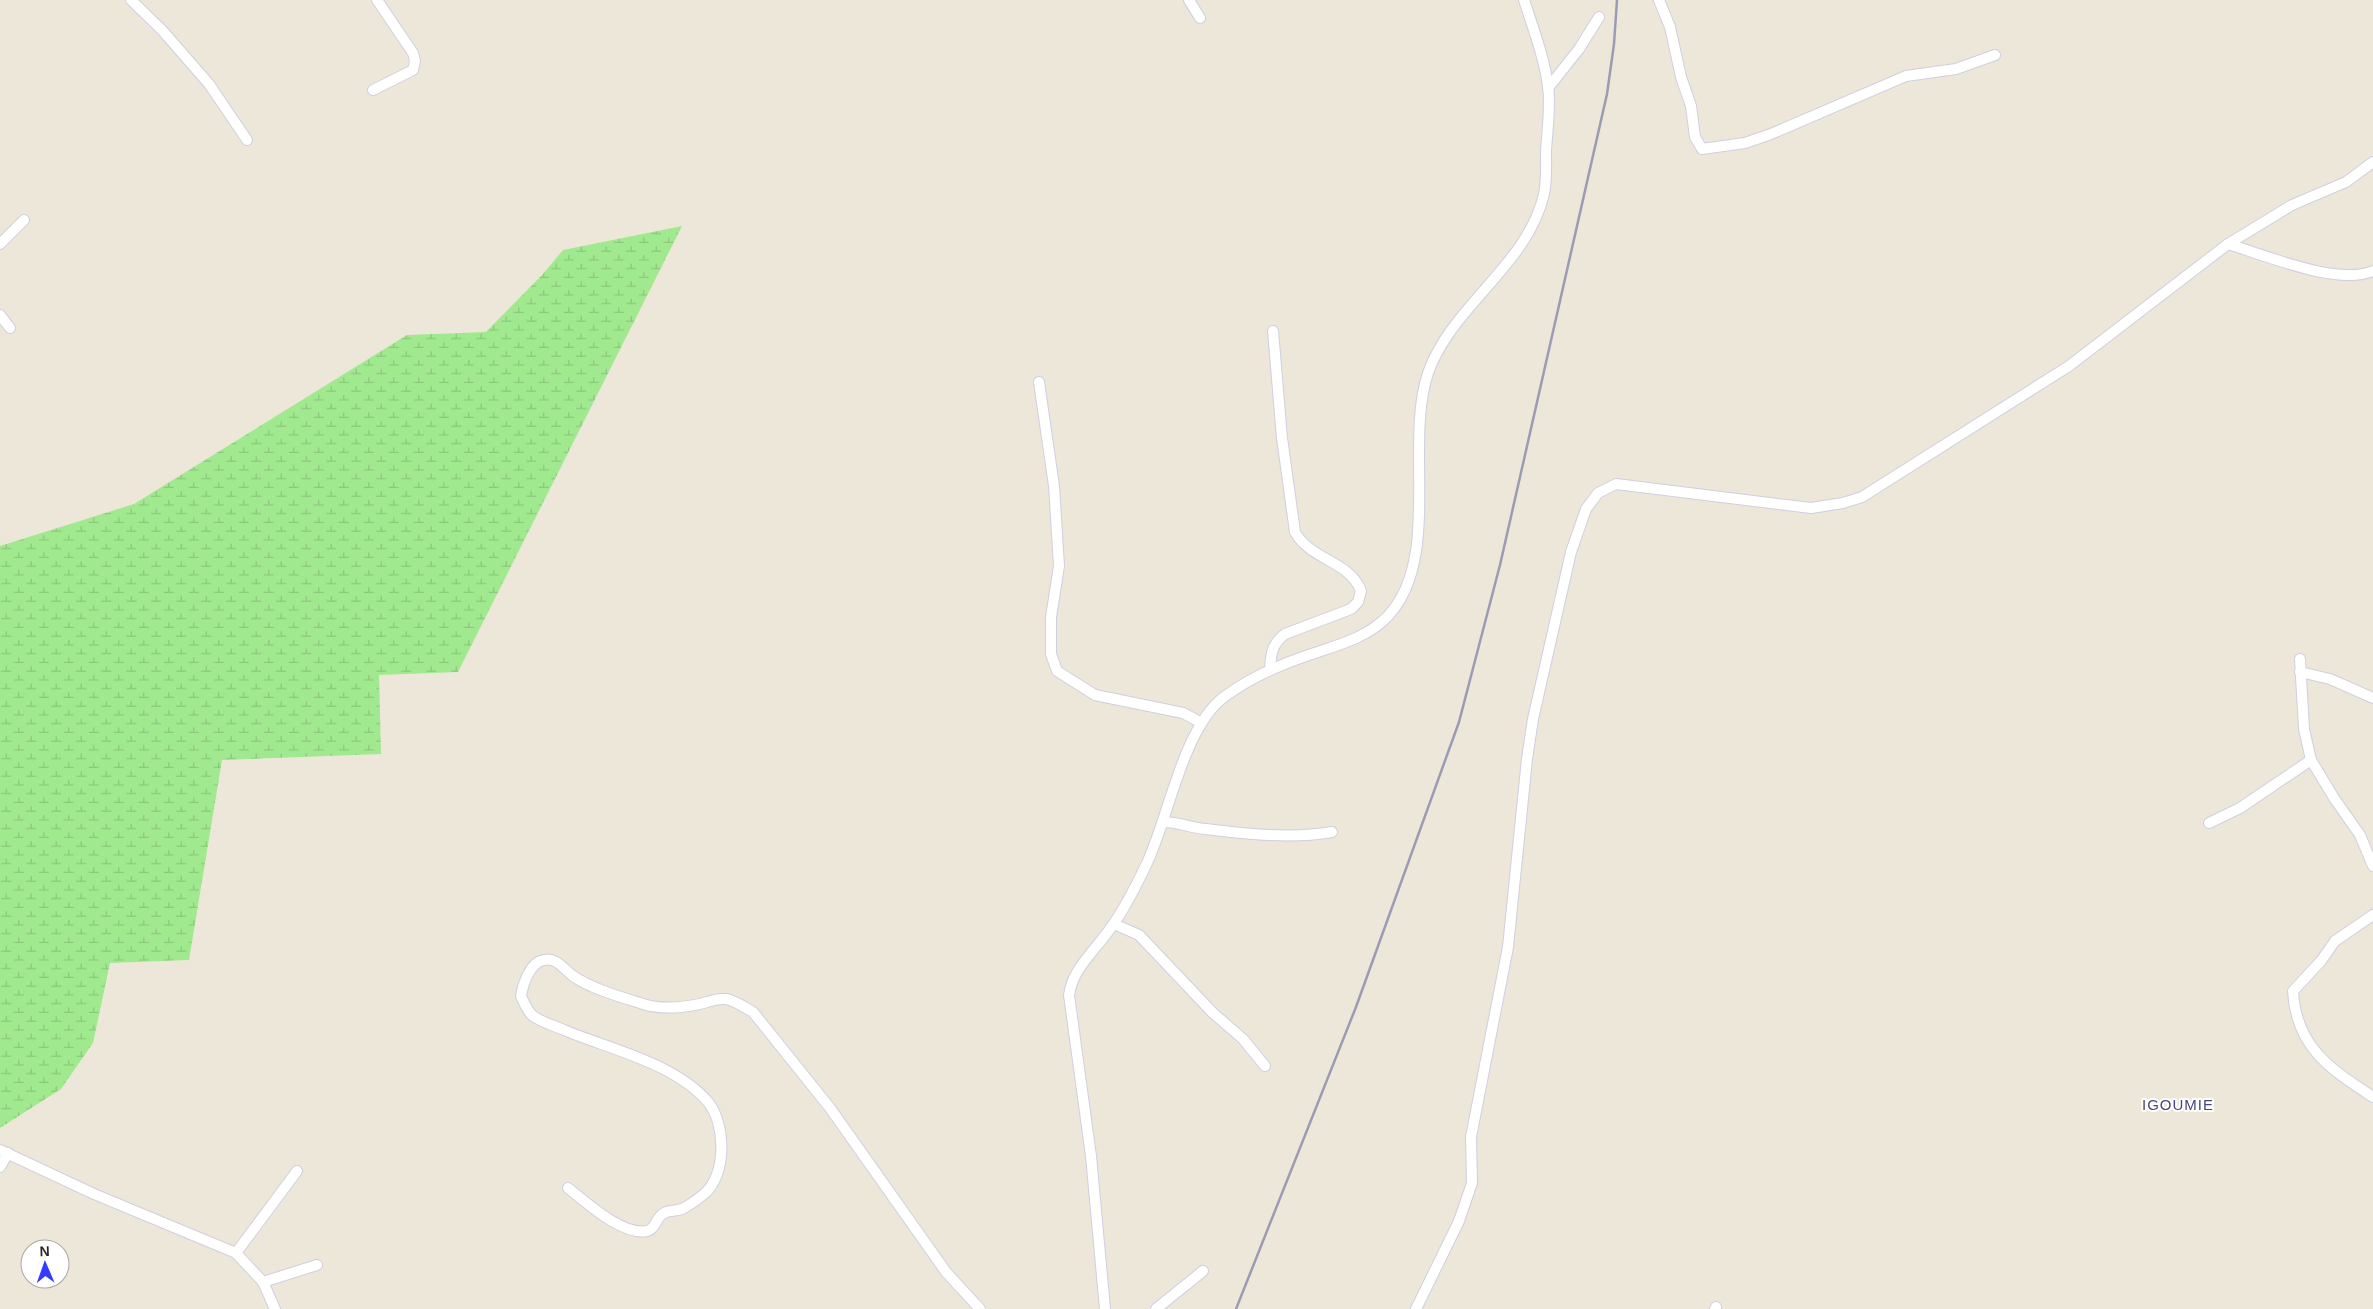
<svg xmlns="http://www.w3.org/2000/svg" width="2373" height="1309" font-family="Helvetica,sans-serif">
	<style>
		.wetland { fill: url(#wetland-marsh) }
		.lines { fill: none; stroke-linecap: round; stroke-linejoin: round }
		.minor-casing { stroke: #cecfe3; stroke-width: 12 }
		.minor { stroke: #fff; stroke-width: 10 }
		.rail { stroke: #9b9bb5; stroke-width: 2.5 }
		.labels { text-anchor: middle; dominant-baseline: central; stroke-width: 4; stroke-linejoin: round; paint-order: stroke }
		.quarter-label { font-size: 15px; letter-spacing: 1px; fill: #45477d; stroke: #fff }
	</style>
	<defs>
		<pattern id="wetland-marsh" width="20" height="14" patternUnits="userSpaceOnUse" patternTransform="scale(1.25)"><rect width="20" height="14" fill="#a1e98f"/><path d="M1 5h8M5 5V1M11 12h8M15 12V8" fill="none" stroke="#8bc87b"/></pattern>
	</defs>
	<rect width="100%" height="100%" fill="#ede7d9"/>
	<path class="wetland" d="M682,226L458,672L379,675L381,754L222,760L189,960L110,963L93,1043L61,1089L0,1128V546L134,504L407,335L486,332L542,275L563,250Z"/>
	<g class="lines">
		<defs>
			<g id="minor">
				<path d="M131,0L162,30L209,84L247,140"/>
				<path d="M1189,0L1200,18"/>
				<path d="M1659,0L1670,27L1681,77L1691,106L1695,137L1702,149L1745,143L1771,134L1906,76L1956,69L1995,55"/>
				<path d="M1548,88L1579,49L1599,17"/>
				<path d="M373,90L413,70L415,61L413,53L377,0"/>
				<path d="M0,244L24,220"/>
				<path d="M2228,244C2265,255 2337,286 2373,271"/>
				<path d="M0,315L10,328"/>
				<path d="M1039,382L1054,486L1059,566L1051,617V654L1057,671L1095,695L1183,713L1200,722"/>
				<path d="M2300,659L2304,729L2311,760L2334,798L2360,835L2373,866"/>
				<path d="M1270,669C1271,653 1272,644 1285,634L1351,609L1358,602L1361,591C1350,561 1310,560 1295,532L1282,438L1273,331"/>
				<path d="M2300,672L2330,679L2373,698"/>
				<path d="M1164,822C1179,822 1191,828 1206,829C1247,834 1291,839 1332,832"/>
				<path d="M2209,823L2240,808L2311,760"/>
				<path d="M2373,915L2335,941L2321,961L2293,991C2296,1047 2330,1069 2373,1097"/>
				<path d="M1114,924L1139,935L1213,1013L1243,1039L1265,1066"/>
				<path d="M0,1150L94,1194L236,1253L263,1282L275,1309"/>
				<path d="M0,1167L8,1153"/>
				<path d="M568,1188C586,1202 622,1236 647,1231C656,1229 656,1217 664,1213C670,1210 677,1211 682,1209C690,1205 698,1199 704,1194C727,1175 726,1124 708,1102C675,1063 609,1049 564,1030C555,1026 541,1022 533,1016C527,1011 524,1003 521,996C523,984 530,962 544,960C556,957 564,969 573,976C592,989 621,997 643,1004C662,1010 681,1008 700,1004C708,1002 716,998 726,999C736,1001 744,1007 753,1012L830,1108L946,1272L980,1309"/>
				<path d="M236,1253L297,1171"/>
				<path d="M263,1282L317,1265"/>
				<path d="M1105,1309L1091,1156L1069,995C1073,967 1097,949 1112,926C1126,907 1137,884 1147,863C1169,816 1183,728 1224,697C1248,679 1274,667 1303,657C1333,646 1365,640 1388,616C1442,558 1404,445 1428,373C1452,305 1528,265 1544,194C1547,180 1546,165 1546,152C1547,131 1551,107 1548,86C1544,57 1533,28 1524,0"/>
				<path d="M1156,1309L1203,1271"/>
				<path d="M1416,1309L1459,1221L1472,1183L1471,1137L1508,947L1527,759L1533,719L1571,552L1586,509L1598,493L1616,484L1811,508L1843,503L1862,497L2069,366L2228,244L2292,205L2346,182L2373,162"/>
				<path d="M1715,1309L1716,1307"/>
			</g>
		</defs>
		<use href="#minor" class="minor-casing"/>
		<use href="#minor" class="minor"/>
		<path class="rail" d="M1236,1309L1356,1007L1459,722L1500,565L1607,94L1614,44L1617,0"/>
	</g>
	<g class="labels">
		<g class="quarter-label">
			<text x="2178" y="1104">IGOUMIE</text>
		</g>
	</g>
	<g transform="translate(45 1264) rotate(358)"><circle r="24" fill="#ffffff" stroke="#a9a9a9"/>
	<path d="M0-4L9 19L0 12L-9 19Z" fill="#333bff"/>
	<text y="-8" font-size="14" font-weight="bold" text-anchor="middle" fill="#292929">N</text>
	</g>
</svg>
